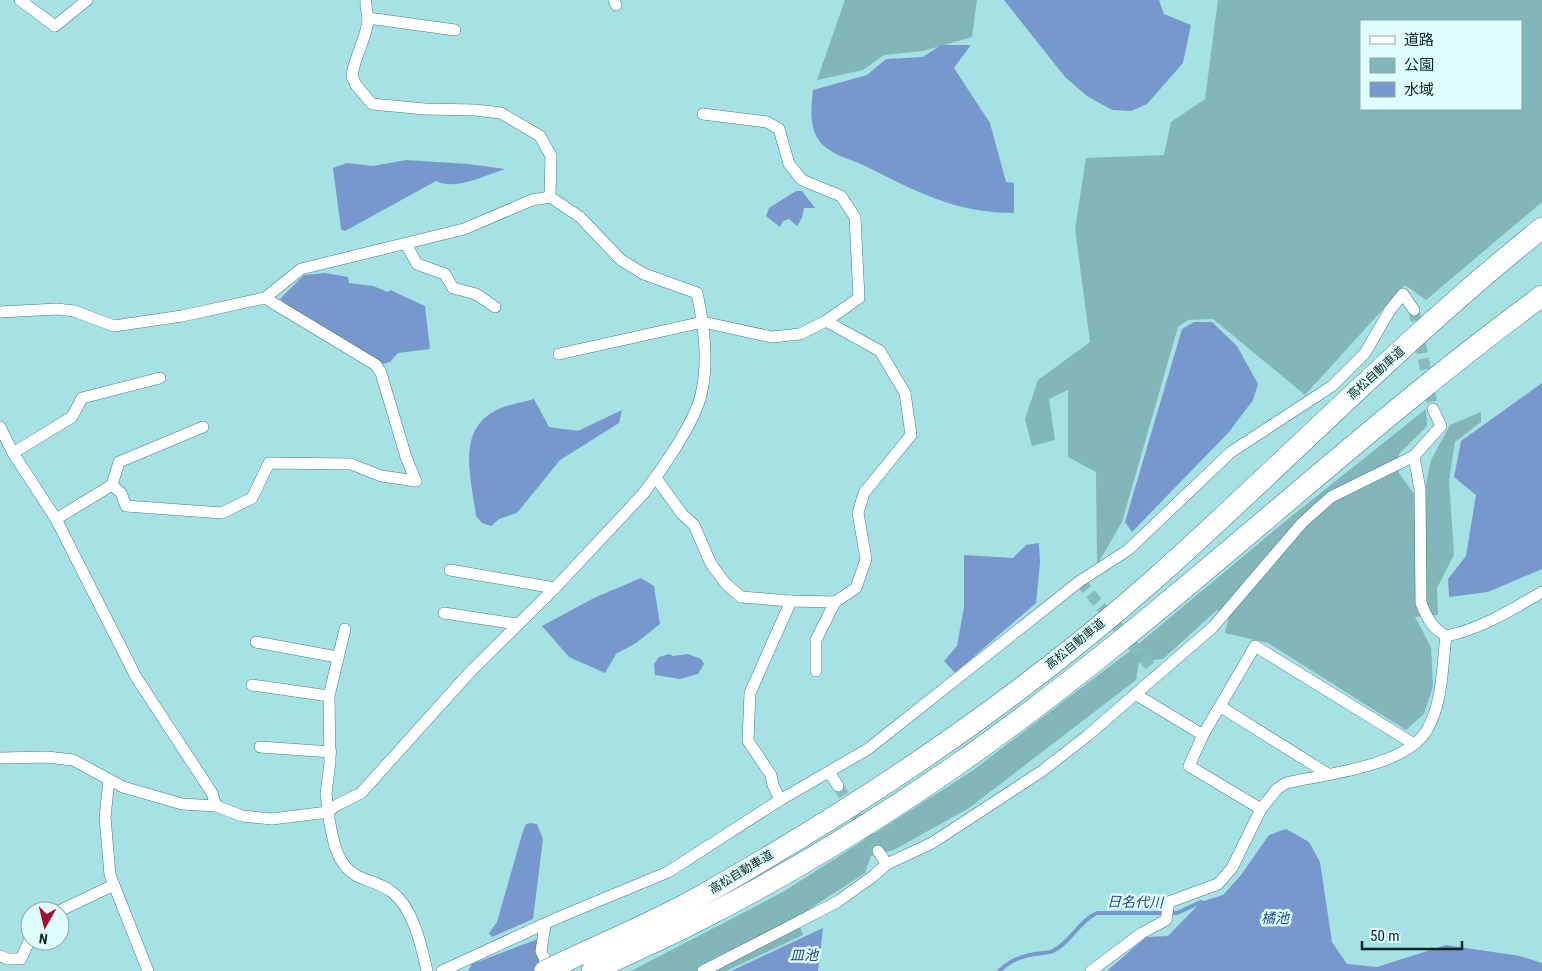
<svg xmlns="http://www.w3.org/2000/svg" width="1542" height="971" font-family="'Roboto Condensed','Noto Sans JP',sans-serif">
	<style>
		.green { fill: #82b6b8; fill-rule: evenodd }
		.water { fill: #7798cc }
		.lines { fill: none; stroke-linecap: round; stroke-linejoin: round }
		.stream { stroke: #7798cc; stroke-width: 4 }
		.minor-tunnel { stroke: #87bcbe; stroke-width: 11; stroke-dasharray: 11 5.5; stroke-linecap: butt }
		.minor-casing { stroke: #447d80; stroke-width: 12 }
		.motorway-casing { stroke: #447d80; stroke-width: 22 }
		.minor { stroke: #fff; stroke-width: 11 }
		.motorway { stroke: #fff; stroke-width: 21 }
		.motorway-bridge-casing { stroke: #447d80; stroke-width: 22; stroke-linecap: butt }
		.motorway-bridge { stroke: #fff; stroke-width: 21 }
		.labels { text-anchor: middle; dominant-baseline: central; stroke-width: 5; stroke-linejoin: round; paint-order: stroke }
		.street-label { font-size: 12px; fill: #0d2526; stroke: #e0fdfe }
		.water-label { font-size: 14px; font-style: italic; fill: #1e4686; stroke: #e0fdfe }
	</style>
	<rect width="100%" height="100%" fill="#a6e2e4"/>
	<g class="green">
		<path d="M845,0H977L972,37L923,51L884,55L863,70L817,80Z"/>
		<path d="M1218,0H1542V202L1426,300L1405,285L1305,395L1213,319L1188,320L1178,327L1122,522L1097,565L1096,472L1068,457V390L1049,399L1055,440L1032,446L1025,419L1038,380L1090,342L1075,229L1086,158L1164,155L1171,122L1205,99ZM1361,21H1521V109H1361Z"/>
		<path d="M1426,409L1427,426L1399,454V473L1414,494L1424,495L1431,460L1450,425L1481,412V422L1455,442L1449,481L1454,555L1437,588L1438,615L1415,617L1431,647L1433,686L1424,714L1406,730L1268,643L1225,633L1229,617L1217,610L1163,659L1139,662L1136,680L969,808L894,850L871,856L865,873L797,917L803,935L726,971H631L783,892L972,771L1130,651L1283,523Z"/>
	</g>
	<g class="water">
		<path d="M1004,0H1159L1164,14L1191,25L1183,63L1147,104L1131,111L1112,110L1087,96L1065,77Z"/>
		<path d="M941,45H971L954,68L990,123L1006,182L1014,183V213C954,213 916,191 863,165C852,160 834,155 825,147C808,132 811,110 813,90L867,75L886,59L923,57Z"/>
		<path d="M406,160L468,164L505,169C486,175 456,191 436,181L345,231L341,229L333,168L347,163L373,166Z"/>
		<path d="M796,191H802L815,208H804L802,218L797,226L789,219L783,221L780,227L766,216L769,208Z"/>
		<path d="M325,273L348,277L349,283L373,286L388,292L390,290L425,306L430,349L398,353L390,362L383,364L294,311L280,299L304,275Z"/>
		<path d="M1194,322H1212L1237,346L1258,384L1253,400L1229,432L1132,532L1125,522L1182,329Z"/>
		<path d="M1542,383V569L1488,592L1449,597L1448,579L1466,556L1476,495L1454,477L1461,441Z"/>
		<path d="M534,399L549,427L578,431L622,410L619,423L560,460L517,513L499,519L491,526L482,523L476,516C472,482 456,433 493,412C504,405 521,403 534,399Z"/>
		<path d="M1039,543L1040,563L1036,603L955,673L944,661L957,646L964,607V555L1013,558L1026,545Z"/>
		<path d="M641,578L654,586L660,624L636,643L616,654L605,673L569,657L542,626L594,598Z"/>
		<path d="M669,654L673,656L688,654L701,659L704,664L698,674L680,679L655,675L654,664L659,657Z"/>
		<path d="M531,823L537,824L543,839L533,919L492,937L489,933L497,922L523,831L526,824Z"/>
		<path d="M1286,829L1309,842L1320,862L1332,942L1347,964L1377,967L1446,945L1520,956L1542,963V971H1107L1146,937L1168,936L1201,902L1223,895L1241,875L1269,835Z"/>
		<path d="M823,928L818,971H731Z"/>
		<path d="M538,939L545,971H468L472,964Z"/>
	</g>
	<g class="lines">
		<path class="stream" d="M999,971C1007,964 1015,958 1026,956C1034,953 1045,954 1053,951C1071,942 1079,921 1097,913H1177L1201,902L1203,903"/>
		<g class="minor-tunnel">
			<path d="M1414,310L1433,409"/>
			<path d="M1080,581L1157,675"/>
			<path d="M838,786L878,851"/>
		</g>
		<defs>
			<g id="minor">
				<path d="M20,0L55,26L87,0"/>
				<path d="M614,0L616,5"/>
				<path d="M368,18L455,30"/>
				<path d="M703,114L767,122L779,129L789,164L802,180L841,196L855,217L859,298L826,321"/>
				<path d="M406,244L417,264L445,274L453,288L476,294L495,307"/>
				<path d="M0,312L57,309L74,311L114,326L182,316L265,298L301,269L464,229L532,200L550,197L551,156L540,136L501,113L475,110L425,109L372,104L356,85L352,76C354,57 367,38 368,19C368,13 365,7 366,0"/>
				<path d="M559,354L703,322L772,337L800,334L826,321L880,351L905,393L911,435L864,493L858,513L866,559L856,588L835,602"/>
				<path d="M0,427L13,453L56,519L136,677L212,793L216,806"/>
				<path d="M13,453L72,417L82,398L160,378"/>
				<path d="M1414,456L1420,490L1421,603C1427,618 1432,628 1446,636"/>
				<path d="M656,478L682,514L694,525L711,564L726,584L741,597L791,601L750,693L748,741L771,775L773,785L780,800"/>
				<path d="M112,485L121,493L126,506L222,513L252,498L269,463L351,464L381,476L416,481L406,457L381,373L376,365L265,298"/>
				<path d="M56,519L112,485L119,462L203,427"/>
				<path d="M450,570L555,588"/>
				<path d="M791,601L835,602L816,640V671"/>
				<path d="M444,613L517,624"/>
				<path d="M256,642L337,657"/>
				<path d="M252,685L329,696"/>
				<path d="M1135,694L1203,735"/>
				<path d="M1221,707L1328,774"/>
				<path d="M260,747L331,752"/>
				<path d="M0,758L47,757L73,760L123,787L182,804L216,806L242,816L272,819L328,812C332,834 334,863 357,876C368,881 382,884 392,892C414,909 421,945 427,971"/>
				<path d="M829,772L838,786"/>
				<path d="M109,780L105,817L110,875L148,971"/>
				<path d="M1261,809L1189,766L1203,735L1255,646L1414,744"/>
				<path d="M328,812L337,805L361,793L471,671L555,588L643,494C661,471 694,424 701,395C709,362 704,326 697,293L644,274L621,260L580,217L550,197"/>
				<path d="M328,812L326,794L330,762L329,696L345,629"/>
				<path d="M878,851L887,864"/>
				<path d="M59,911L114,885"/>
				<path d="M545,925L541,951L550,971"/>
				<path d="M0,956L8,959H21L30,939"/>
				<path d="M442,971L555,919L668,872L780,800L868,749L1080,581L1128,550L1231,452L1332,386L1365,353L1390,310L1403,294L1414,310"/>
				<path d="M703,971L837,902L872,877L887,864L932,843L1042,771L1087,736L1213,627L1302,523L1331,497L1414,456L1441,426L1433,409"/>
				<path d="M1091,971L1142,933L1166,920L1169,902L1218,884L1232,868L1261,809L1277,789L1286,783C1325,774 1405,767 1427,730C1443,702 1442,667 1446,636C1481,629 1511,610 1542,592"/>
			</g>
			<g id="motorway">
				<path d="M566,961C610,940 657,921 699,897C859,807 1021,698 1158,576C1287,461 1407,336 1542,228"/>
				<path d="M592,971C629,953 667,937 703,918C791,873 874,822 955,766C1161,623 1340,444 1542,296"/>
			</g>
		</defs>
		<use href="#minor" class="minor-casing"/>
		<use href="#motorway" class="motorway-casing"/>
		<use href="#minor" class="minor"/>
		<use href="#motorway" class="motorway"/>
		<defs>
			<path id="motorway-bridge" d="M545,971L566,961"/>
		</defs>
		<use href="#motorway-bridge" class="motorway-bridge-casing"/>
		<use href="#motorway-bridge" class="motorway-bridge"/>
	</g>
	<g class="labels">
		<g class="street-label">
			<text transform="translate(1376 373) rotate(-42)">高松自動車道</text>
			<text transform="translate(1075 644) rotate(-39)">高松自動車道</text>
			<text transform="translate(741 872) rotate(-31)">高松自動車道</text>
		</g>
		<g class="water-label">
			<text transform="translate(1135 902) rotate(1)">日名代川</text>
			<text x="1275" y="918">橘池</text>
			<text x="804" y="955">皿池</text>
		</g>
	</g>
	<rect x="1360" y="20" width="162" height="90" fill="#e0fdfe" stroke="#8ca7a8"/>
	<rect x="1370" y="36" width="25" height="8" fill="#ffffff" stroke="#8ca7a8"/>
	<text x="1404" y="45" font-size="15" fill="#0d2526">道路</text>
	<rect x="1370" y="58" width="25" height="15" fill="#82b6b8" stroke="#8ca7a8"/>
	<text x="1404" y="70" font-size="15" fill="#0d2526">公園</text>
	<rect x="1370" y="82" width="25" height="15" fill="#7798cc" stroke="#8ca7a8"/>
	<text x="1404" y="95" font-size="15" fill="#0d2526">水域</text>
	<g transform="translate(45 926) rotate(188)"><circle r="24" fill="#e0fdfe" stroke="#8ca7a8"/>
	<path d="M0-4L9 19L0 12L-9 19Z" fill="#a70d2d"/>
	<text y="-8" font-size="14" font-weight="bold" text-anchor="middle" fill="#0d2526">N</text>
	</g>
	<path d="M1362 941v8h100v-8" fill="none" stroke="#0d2526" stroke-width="2.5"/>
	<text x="1370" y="941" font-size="15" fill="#0d2526" stroke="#e0fdfe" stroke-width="4" paint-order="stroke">50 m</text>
</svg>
